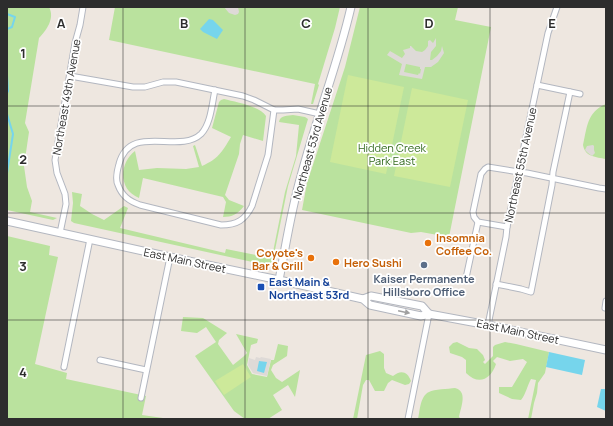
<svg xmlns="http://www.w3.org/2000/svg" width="613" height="426" font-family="Manrope,sans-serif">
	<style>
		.green { fill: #bae29e }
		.pitch { fill: #cde99a }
		.plaza { fill: #dedad7; fill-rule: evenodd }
		.water { fill: #76d5ec }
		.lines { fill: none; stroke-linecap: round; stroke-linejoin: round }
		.stream { stroke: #76d5ec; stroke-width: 2 }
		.street-casing { stroke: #b3b7c0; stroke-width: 7 }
		.secondary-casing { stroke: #b3b7c0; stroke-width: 9 }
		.street { stroke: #fff; stroke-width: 5 }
		.secondary { stroke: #fff; stroke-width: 7 }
		.oneway { fill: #a0a0a0 }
		.grid { fill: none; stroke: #2d2d2d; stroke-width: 1; stroke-opacity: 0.55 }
		.food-dot { fill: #e8710a; stroke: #fff; stroke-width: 1.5 }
		.service-dot { fill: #5c6f8a; stroke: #fff; stroke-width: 1.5 }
		.transit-dot { fill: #1a4fb4; stroke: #fff; stroke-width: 1.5 }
		.labels { text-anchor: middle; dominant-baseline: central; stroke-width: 3.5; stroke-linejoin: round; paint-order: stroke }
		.street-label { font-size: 11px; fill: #2d2d2d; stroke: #fff }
		.park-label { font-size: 11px; fill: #326a1d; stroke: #fff }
		.food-label { font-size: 11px; font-weight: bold; fill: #c56008; stroke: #fff; text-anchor: start }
		.service-label { font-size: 11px; font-weight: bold; fill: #4e5e75; stroke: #fff }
		.transit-label { font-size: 11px; font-weight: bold; fill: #164399; stroke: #fff; text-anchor: start }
		.grid-label { font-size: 13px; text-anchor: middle; font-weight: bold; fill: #2d2d2d; stroke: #fff; stroke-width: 3.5; stroke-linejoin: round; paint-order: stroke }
	</style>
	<rect width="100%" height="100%" fill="#eee7e0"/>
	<g class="green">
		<path d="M7,7H49C55,18 47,30 39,38L25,123L29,132L24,166L27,187L32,201L30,212L57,218L53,220L7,210Z"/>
		<path d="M115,7H340L335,28L318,84L319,85L313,104H311L315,84L109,40Z"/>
		<path d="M360,7H458L455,20L491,27L449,237L421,232L411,233L302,210L307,183L345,67Z"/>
		<path d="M224,99C235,102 260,106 266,116L263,141L243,135L240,144L239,154L225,195L229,200L244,206C238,214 232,217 223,217L226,202L223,197L143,178L139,198C118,190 119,163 135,151L139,170L157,168L186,169L199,167L193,146L195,145L202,166C218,159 222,152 231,137L212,128L219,102L221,100Z"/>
		<path d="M606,104V159C596,157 585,157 583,145C587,127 587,112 606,104Z"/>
		<path d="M293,115L305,117L308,119L288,186L273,260L270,264L266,265L74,223L71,221L73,203L72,192L82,194L80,206L92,214L104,220L124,206L128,208L120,228L225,253L226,249L271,258L272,257L285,192L296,156L299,125L279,122C280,115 288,116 293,115Z"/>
		<path d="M7,236L50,246L49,255L58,257L35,364L67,373L66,379L146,396L142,415L170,419H7Z"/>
		<path d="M183,317L203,318L227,333L219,340L218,344L233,365L243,357L247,353L236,334L258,339L257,343L251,345L247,365L252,374L267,377L271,360H274L278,344L288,346L287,356L273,365L271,370L276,378L282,382L300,370L295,397L288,385L273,395L282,410L268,419H245L234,411L195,356L216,342L206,327L197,333L181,331Z"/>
		<path d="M457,342L469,348L477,349L483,355L485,360L483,362L485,364L493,356V347L495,345L505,342L516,344L549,352L545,373L538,383L537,393L534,403L531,419H528L536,380L531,379C527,386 526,394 521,400L512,399L499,393V387H512L527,362L523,359L510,361L497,357L493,361L496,364C491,379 479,386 466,373V360L462,357L450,353L449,347L453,343Z"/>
		<path d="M380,351L384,354V368L386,373L393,376C401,369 408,372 411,381L409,384L405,385L392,380L388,383L384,391H375L369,380H366L363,385L357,419H353L366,355Z"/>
		<path d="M455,388C468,391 461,407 459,417L461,419H418C420,411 420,396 429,392C434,389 448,389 455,388Z"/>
	</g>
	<g class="pitch">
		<path d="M348,75L404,87L386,174L330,162Z"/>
		<path d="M412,88L468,100L450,187L394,176Z"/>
		<path d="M243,364L251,377L224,395L215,381Z"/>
	</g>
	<g class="plaza">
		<path d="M224,7H238L239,12L238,14L235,15L229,13Z"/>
		<path d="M436,38V46L431,52L430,60H432L437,56L441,51L442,46L444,53L438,62L431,67H425L422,79L399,75L402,64L387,55L390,51L402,58L405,54L403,50L410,48V46H411L416,51L422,52L425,50L428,46V41L430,40L433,43ZM406,64L420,67V69H421L420,74L419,73L418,75L404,72Z"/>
		<path d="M593,145L594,146V150L595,153L592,156L588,153L585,150L587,146Z"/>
		<path d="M256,357L260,358L261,357L271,359L267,376L253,373L248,365L249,358L255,360Z"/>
	</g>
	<g class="water">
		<path d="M209,19L213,20L223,30L217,39L203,32L200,29Z"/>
		<path d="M549,352L585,360L582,375L546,367Z"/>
		<path d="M259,361L267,362L264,373L257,371Z"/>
		<path d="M601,389H606V411L597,407Z"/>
	</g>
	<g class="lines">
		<g class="stream">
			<path d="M7,14L15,17L12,27L7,29"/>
			<path d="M7,75L8,91L7,93"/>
			<path d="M7,114L13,134L7,173"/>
		</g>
		<defs>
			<g id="street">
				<path d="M70,76L133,87H145L163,82H176L243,96L254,100L274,110H283L298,109L320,114"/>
				<path d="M537,85L580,94"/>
				<path d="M215,90C212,103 211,124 201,134C179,155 130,122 119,164C117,171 115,179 118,185C122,196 129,201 140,205L221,225C237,225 245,220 252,206L268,155L274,110"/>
				<path d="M507,227L478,222L474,217L473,212L481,174L485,169L488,167L519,172L527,173L599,188L606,189"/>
				<path d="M60,233L66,204L65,194L57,173L55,160L75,43L80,25L83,7"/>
				<path d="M466,278L478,222"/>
				<path d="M496,284L521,289L531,292L552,185L553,172L570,92"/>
				<path d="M606,301L605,308H606"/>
				<path d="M488,325L506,237L507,227L548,33L557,7"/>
				<path d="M100,360L146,370"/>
				<path d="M64,367L90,239"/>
				<path d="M141,398L170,257"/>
				<path d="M408,419L429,314"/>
			</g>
			<g id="secondary">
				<path d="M7,221L170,257L279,280L363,299L370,305L421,316L429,314L488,325L606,350"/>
				<path d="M279,280C286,245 291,210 301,176C316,119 338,64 351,7"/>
				<path d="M363,299L371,296L422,306L429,314"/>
			</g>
		</defs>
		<use href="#street" class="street-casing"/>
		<use href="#secondary" class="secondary-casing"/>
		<use href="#street" class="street"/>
		<use href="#secondary" class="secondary"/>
	</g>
	<defs><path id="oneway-solid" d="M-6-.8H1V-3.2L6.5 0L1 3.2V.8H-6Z"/></defs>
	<use class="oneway" href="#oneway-solid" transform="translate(404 312) rotate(12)"/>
	<path class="grid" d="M123,7V419M245,7V419M368,7V419M490,7V419M7,106H606M7,213H606M7,320H606"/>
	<g class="food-dot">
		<circle cx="428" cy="243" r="4"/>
		<circle cx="311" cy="258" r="4"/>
		<circle cx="336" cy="262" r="4"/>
	</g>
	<circle class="service-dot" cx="424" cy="265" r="4"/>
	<rect class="transit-dot" x="257" y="283" width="8" height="8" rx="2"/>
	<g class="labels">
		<g class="street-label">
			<text transform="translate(66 97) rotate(-80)">Northeast 49th Avenue</text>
			<text transform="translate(312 143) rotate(-74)">Northeast 53rd Avenue</text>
			<text transform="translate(520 165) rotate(-78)">Northeast 55th Avenue</text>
			<text transform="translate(185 260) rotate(12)">East Main Street</text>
			<text transform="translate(518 331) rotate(12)">East Main Street</text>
		</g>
		<g class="park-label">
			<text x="392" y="147">Hidden Creek<tspan x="392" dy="13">Park East</tspan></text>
		</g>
		<g class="food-label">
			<text x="436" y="237">Insomnia<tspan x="436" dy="13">Coffee Co.</tspan></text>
			<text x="303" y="252" text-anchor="end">Coyote's<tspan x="303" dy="13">Bar &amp; Grill</tspan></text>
			<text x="344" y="262">Hero Sushi</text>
		</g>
		<g class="service-label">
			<text x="424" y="278">Kaiser Permanente<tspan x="424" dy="13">Hillsboro Office</tspan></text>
		</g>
		<g class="transit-label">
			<text x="269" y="281">East Main &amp;<tspan x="269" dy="13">Northeast 53rd</tspan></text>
		</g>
	</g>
	<g class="grid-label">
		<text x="61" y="28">A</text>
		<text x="184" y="28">B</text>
		<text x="306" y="28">C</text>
		<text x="429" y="28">D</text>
		<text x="552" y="28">E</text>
		<text x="23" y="58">1</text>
		<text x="23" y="164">2</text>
		<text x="23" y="271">3</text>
		<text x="23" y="377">4</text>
	</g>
	<rect width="613" height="426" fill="none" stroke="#2d2d2d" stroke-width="16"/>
</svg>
